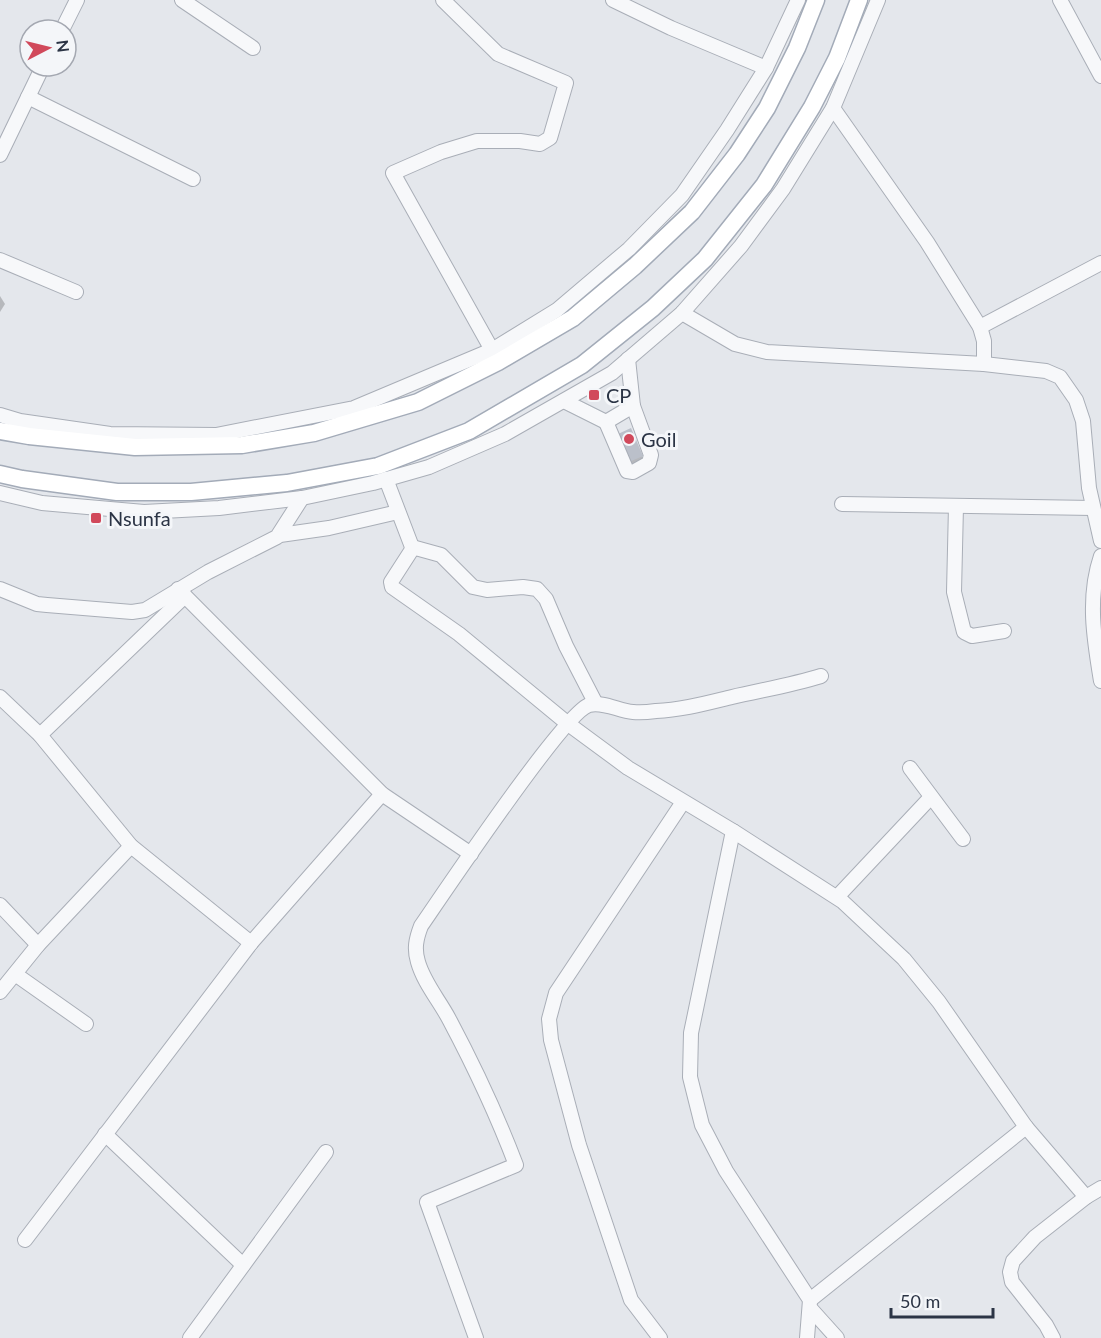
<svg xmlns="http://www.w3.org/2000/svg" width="1101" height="1338" font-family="Lato,sans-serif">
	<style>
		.shadow { fill: #0003 }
		.building { fill: #bbc0ca }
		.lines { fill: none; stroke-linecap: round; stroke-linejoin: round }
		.minor-casing { stroke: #a9aeb7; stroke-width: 16 }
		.major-casing { stroke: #a3abb8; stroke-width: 19 }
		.minor { stroke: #f7f8fa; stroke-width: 14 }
		.major { stroke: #fff; stroke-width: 16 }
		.poi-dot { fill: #d1495b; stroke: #f4f6f9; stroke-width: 2 }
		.labels { text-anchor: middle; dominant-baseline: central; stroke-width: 6; stroke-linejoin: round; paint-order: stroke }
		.poi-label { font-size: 20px; fill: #2b3445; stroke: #f4f6f9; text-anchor: start }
	</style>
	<rect width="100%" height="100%" fill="#e4e7ec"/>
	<g class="shadow">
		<path d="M0,296L5,304L0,312Z"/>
		<path d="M632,433L643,459L632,464L630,461Z"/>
	</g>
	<path class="building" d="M631,428L643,456L629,462L618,434Z"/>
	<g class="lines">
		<defs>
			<g id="minor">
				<path d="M182,0L253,48"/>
				<path d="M443,0L498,54L566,83L550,138L540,144L520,141H477L441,152L393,173L492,350"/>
				<path d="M613,0L671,28L766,68"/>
				<path d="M1060,0L1101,76"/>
				<path d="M62,30L77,0"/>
				<path d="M28,97L193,179"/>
				<path d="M833,108L927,242L980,327L984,341V364"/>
				<path d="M0,155L43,66"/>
				<path d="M0,260L76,292"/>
				<path d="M682,313L735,344L767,352L984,364L1046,371L1060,377L1076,400L1083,421L1089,488L1101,541"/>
				<path d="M980,327L1101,263"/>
				<path d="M564,401L606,422L633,406L628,359"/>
				<path d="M0,415L20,421L110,434L216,435L354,408L492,350L557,310L629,249L682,195L727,130L766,68L798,0"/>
				<path d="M606,422L627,471L633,472L649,463L651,455L633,406"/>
				<path d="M386,479L412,547L411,551L391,582L392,587L459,634L567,723L628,768L733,831L842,901L904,959L939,1002L1026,1127L1086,1197"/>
				<path d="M0,493L42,503L144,512L219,508L302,498L373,483L429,467L505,434L612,373L682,313L741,246L783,189L833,108L878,0"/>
				<path d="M842,504L1093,508"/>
				<path d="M956,506L954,592L964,632L972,636L1004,631"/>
				<path d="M280,535L329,528L398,512"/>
				<path d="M412,547L441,555L473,587L487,590L523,587L537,589L546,599L566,646L596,704"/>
				<path d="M1101,556C1087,597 1094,639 1101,681"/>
				<path d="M0,589L37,604L47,605L132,612L145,610L208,572L277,537L302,498"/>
				<path d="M178,589L382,794L471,854"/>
				<path d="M0,697L40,735L131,846L251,943"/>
				<path d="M40,735L185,596"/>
				<path d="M910,768L963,839"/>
				<path d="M733,831L691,1033L690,1077L702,1125L726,1171L810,1300L807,1338"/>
				<path d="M837,897L931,797"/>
				<path d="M0,905L38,945"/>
				<path d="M15,974L86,1024"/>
				<path d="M0,992L38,945L131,846"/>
				<path d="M105,1134L243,1265"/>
				<path d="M25,1240L251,943L382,794"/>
				<path d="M810,1300L1026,1127"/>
				<path d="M810,1308L837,1338"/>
				<path d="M190,1338L326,1152"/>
				<path d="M476,1338L427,1202L516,1165C497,1115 474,1066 449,1019C439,1000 424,983 418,962C414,949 416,939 421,926C443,894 565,712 589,705C603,701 619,711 633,712C641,713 649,712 656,711C682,710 707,703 732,697C762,690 792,685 821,676"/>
				<path d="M660,1338L631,1300L579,1145L551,1040L549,1019L556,993L683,802"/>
				<path d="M1053,1338L1046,1325L1012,1282L1010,1272L1013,1261L1035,1237L1086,1197L1101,1188"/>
			</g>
			<g id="major">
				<path d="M0,431L29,436L135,447L242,445L314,433L418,402L498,362L573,318L635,266L692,212L737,154L767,108L797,48L816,0"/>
				<path d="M0,474L22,479L117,492H191L287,483L378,466L469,431L582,365L653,308L705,259L764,185L812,107L837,58L859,0"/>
			</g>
		</defs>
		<use href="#minor" class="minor-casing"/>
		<use href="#major" class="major-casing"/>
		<use href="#minor" class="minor"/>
		<use href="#major" class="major"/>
	</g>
	<g class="poi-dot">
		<rect x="588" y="389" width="12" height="12" rx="3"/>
		<circle cx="629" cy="439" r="6"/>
		<rect x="90" y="512" width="12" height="12" rx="3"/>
	</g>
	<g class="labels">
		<g class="poi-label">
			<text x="606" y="395">CP</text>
			<text x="641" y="439">Goil</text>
			<text x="108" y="518">Nsunfa</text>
		</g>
	</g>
	<g transform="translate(48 48) rotate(83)"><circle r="28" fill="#f4f6f9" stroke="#a4a8b1" stroke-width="1.5"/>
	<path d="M0-4.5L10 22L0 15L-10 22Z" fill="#d1495b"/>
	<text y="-9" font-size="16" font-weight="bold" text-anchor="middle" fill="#2b3445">N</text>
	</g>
	<path d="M891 1308v9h102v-9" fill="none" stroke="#2b3445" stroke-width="3"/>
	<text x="900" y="1308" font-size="18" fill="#2b3445" stroke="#f4f6f9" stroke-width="4.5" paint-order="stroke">50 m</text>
</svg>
